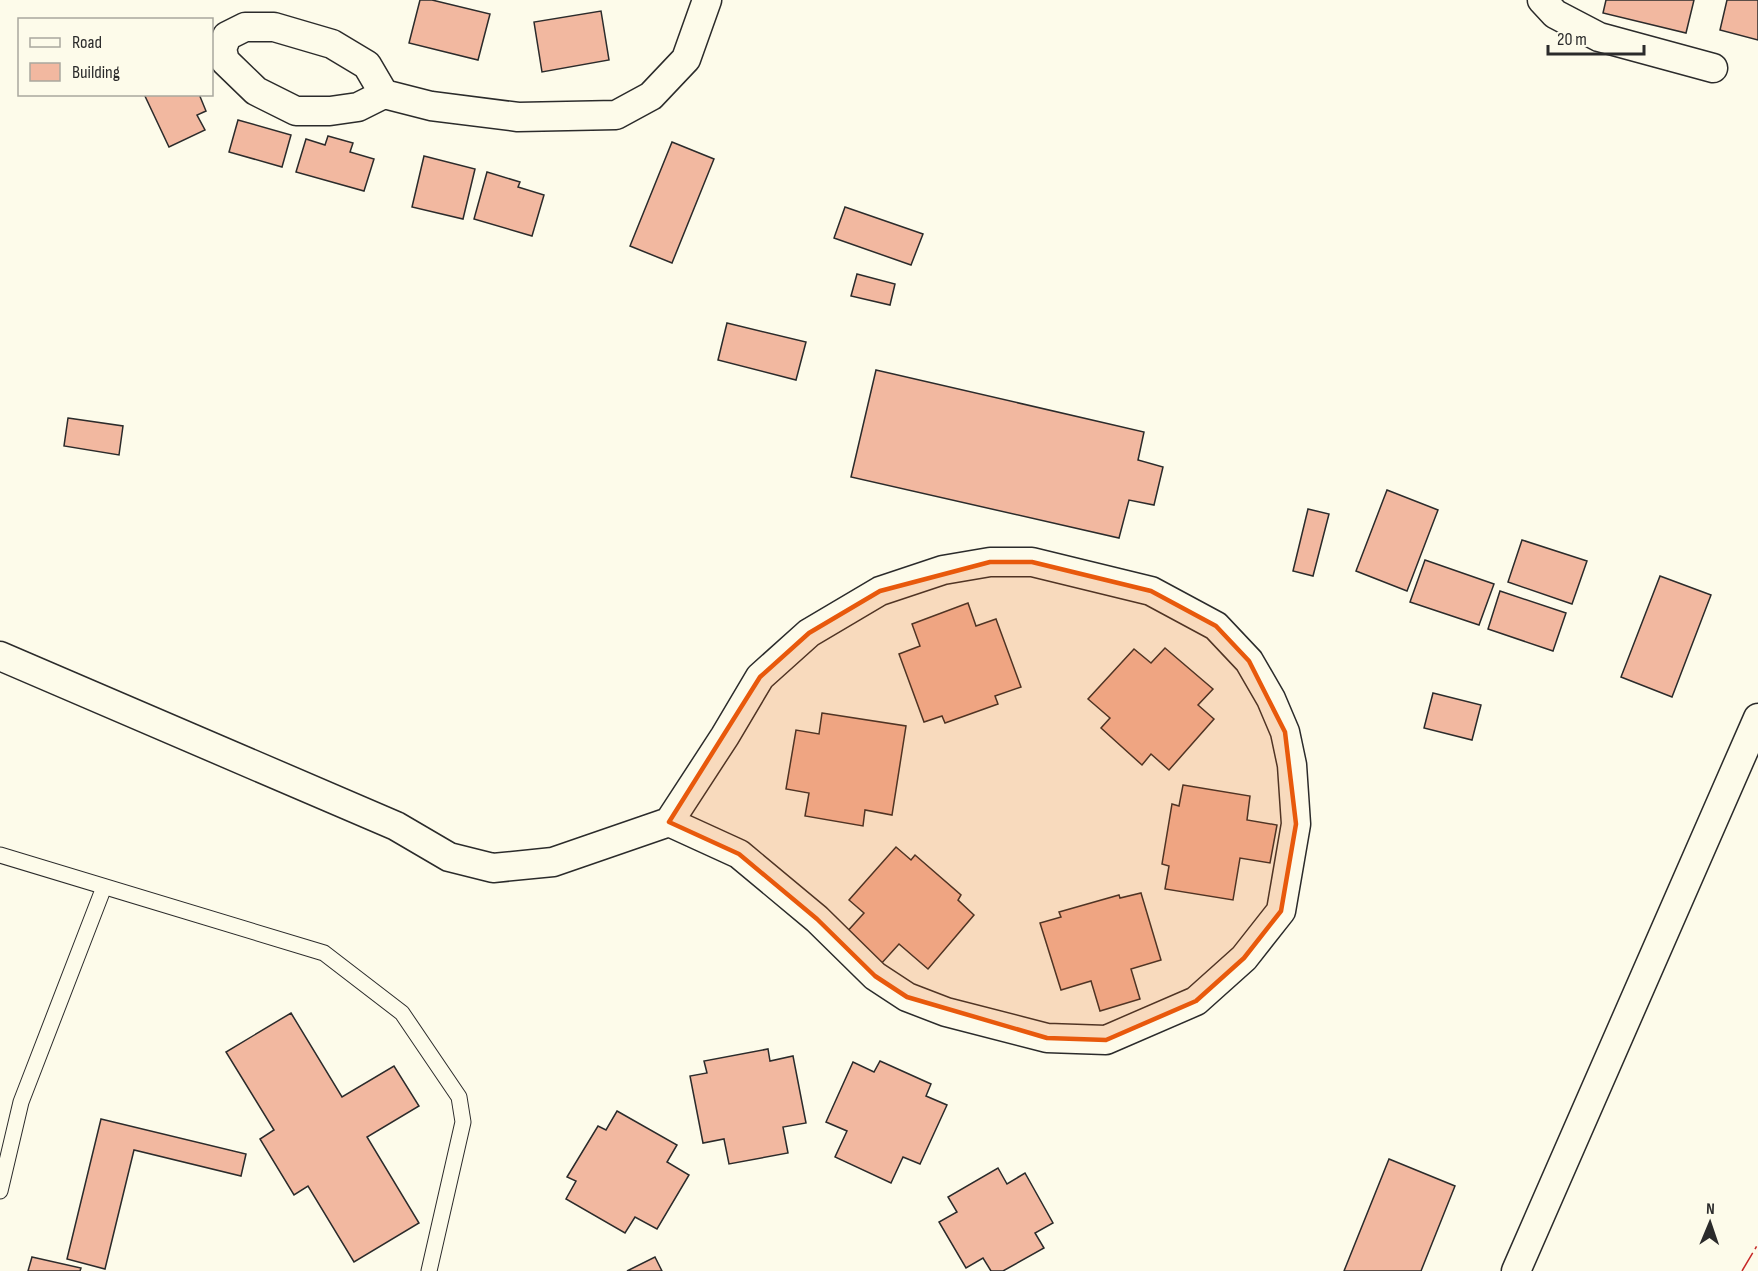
<svg xmlns="http://www.w3.org/2000/svg" width="1758" height="1271" font-family="'Sofia Sans Condensed',sans-serif">
	<style>
		.building { fill: #f2b8a0; stroke: #2b2b2b; stroke-width: 1.5 }
		.lines { fill: none; stroke-linecap: round; stroke-linejoin: round }
		.service-casing { stroke: #2b2b2b; stroke-width: 17 }
		.minor-casing { stroke: #2b2b2b; stroke-width: 31 }
		.service { stroke: #fdfbea; stroke-width: 15 }
		.minor { stroke: #fdfbea; stroke-width: 28 }
		.power { stroke: #c62828; stroke-width: 1.5; stroke-dasharray: 21 4.5 3 4.5; stroke-linecap: butt }
		.marked { fill: #e8590c; fill-opacity: 0.2; stroke: #e8590c; stroke-width: 4.5; stroke-linejoin: round }
	</style>
	<rect width="100%" height="100%" fill="#fdfbea"/>
	<g class="building">
		<path d="M420,0H432L490,14L478,60L409,43Z"/>
		<path d="M1606,0H1694L1686,33L1603,13Z"/>
		<path d="M1727,0H1758V40L1720,30Z"/>
		<path d="M601,11L609,60L542,72L534,22Z"/>
		<path d="M144,94H199L206,111L197,115L205,130L169,147Z"/>
		<path d="M238,120L291,135L282,167L229,152Z"/>
		<path d="M328,136L353,143L350,152L374,159L364,191L296,172L306,139L325,145Z"/>
		<path d="M672,142L714,159L672,263L630,246Z"/>
		<path d="M424,156L475,169L463,219L412,207Z"/>
		<path d="M487,172L520,182L518,187L544,195L532,236L474,219Z"/>
		<path d="M845,207L923,234L911,265L834,238Z"/>
		<path d="M857,274L895,284L890,305L851,296Z"/>
		<path d="M727,323L806,342L796,380L718,360Z"/>
		<path d="M876,370L1144,432L1138,460L1163,467L1154,505L1129,500L1119,538L851,477Z"/>
		<path d="M68,418L123,426L119,455L64,446Z"/>
		<path d="M1387,490L1438,510L1407,591L1356,571Z"/>
		<path d="M1308,509L1329,514L1313,576L1293,571Z"/>
		<path d="M1522,540L1587,561L1572,604L1508,582Z"/>
		<path d="M1425,560L1494,584L1479,625L1410,602Z"/>
		<path d="M1660,576L1711,595L1672,697L1621,677Z"/>
		<path d="M1500,591L1566,613L1553,651L1488,629Z"/>
		<path d="M968,603L976,626L996,619L1021,687L995,696L998,704L945,723L942,716L924,722L899,654L920,646L912,624Z"/>
		<path d="M1165,648L1213,689L1198,705L1214,719L1169,770L1151,754L1142,765L1101,728L1110,718L1088,699L1134,649L1151,663Z"/>
		<path d="M1433,693L1481,705L1472,740L1424,728Z"/>
		<path d="M822,713L906,726L892,815L865,810L863,826L805,816L809,793L786,789L796,730L819,734Z"/>
		<path d="M1183,785L1250,796L1247,820L1277,825L1270,863L1240,858L1233,900L1165,889L1169,866L1162,864L1172,804L1179,806Z"/>
		<path d="M896,847L911,860L915,855L961,895L958,900L974,915L928,969L899,944L880,965L845,934L864,913L849,900Z"/>
		<path d="M1141,893L1161,960L1131,969L1140,999L1100,1011L1091,981L1061,990L1040,923L1061,917L1059,912L1119,895L1120,898Z"/>
		<path d="M291,1013L342,1097L394,1066L419,1106L367,1137L419,1223L354,1262L308,1186L294,1195L260,1139L274,1130L226,1052Z"/>
		<path d="M768,1049L770,1061L793,1056L806,1123L783,1127L788,1153L729,1164L724,1139L703,1143L690,1076L707,1073L704,1061Z"/>
		<path d="M880,1061L931,1084L926,1096L947,1105L920,1164L903,1157L891,1183L835,1157L847,1131L826,1122L853,1062L874,1072Z"/>
		<path d="M617,1111L677,1145L667,1162L689,1175L657,1229L635,1217L625,1233L566,1199L576,1181L567,1177L598,1126L606,1130Z"/>
		<path d="M101,1119L246,1154L241,1176L134,1150L105,1269L67,1259Z"/>
		<path d="M1389,1159L1455,1186L1421,1271H1344Z"/>
		<path d="M998,1168L1007,1184L1025,1173L1053,1223L1035,1233L1044,1248L1003,1271H991L983,1258L966,1268L939,1222L957,1212L948,1197Z"/>
		<path d="M32,1257L81,1268L80,1271H28Z"/>
		<path d="M655,1257L662,1271H627Z"/>
	</g>
	<g class="lines">
		<defs>
			<g id="service">
				<path d="M0,855L324,953L402,1013L459,1097L463,1122L429,1271"/>
				<path d="M0,1191L21,1102L104,887"/>
			</g>
			<g id="minor">
				<path d="M1542,0L1555,14L1599,37L1713,68"/>
				<path d="M384,94L367,65L332,44L274,27H245L227,36L222,49L225,61L256,91L296,111H330L358,107L384,94L431,106L518,117L616,115L651,96L686,59L707,0"/>
				<path d="M0,656L396,826L449,857L493,868L553,862L669,822L725,736L760,677L809,633L880,591L943,570L990,562H1032L1151,591L1216,626L1249,661L1271,699L1285,732L1292,765L1296,824L1281,911L1244,958L1196,1001L1106,1040L1047,1038L946,1012L907,997L875,976L817,919L739,854L669,822"/>
				<path d="M1516,1271L1758,718"/>
			</g>
		</defs>
		<use href="#service" class="service-casing"/>
		<use href="#minor" class="minor-casing"/>
		<use href="#service" class="service"/>
		<use href="#minor" class="minor"/>
		<path class="power" d="M1742,1271L1758,1244"/>
	</g>
	<path class="marked" d="M990,562H1032L1151,591L1216,626L1249,661L1285,732L1296,824L1281,911L1244,958L1196,1001L1106,1040L1047,1038L907,997L875,976L817,919L739,854L669,822L760,677L809,633L880,591Z"/>
	<rect x="18" y="18" width="195" height="78" fill="#fdfbea" stroke="#a9a89e" stroke-width="1.5"/>
	<rect x="30" y="38" width="30" height="9" fill="#fdfbea" stroke="#a9a89e" stroke-width="1.5"/>
	<text x="72" y="48" font-size="18" fill="#2b2b2b">Road</text>
	<rect x="30" y="63" width="30" height="18" fill="#f2b8a0" stroke="#a9a89e" stroke-width="1.5"/>
	<text x="72" y="78" font-size="18" fill="#2b2b2b">Building</text>
	<g transform="translate(1710 1223) rotate(2)" stroke="#fdfbea" stroke-width="4.5" paint-order="stroke">
	<path d="M0-4.5L10 22L0 15L-10 22Z" fill="#2b2b2b"/>
	<text y="-9" font-size="16" font-weight="bold" text-anchor="middle" fill="#2b2b2b">N</text>
	</g>
	<path d="M1548 45v9h96v-9" fill="none" stroke="#2b2b2b" stroke-width="3"/>
	<text x="1557" y="45" font-size="18" fill="#2b2b2b" stroke="#fdfbea" stroke-width="4.5" paint-order="stroke">20 m</text>
</svg>
